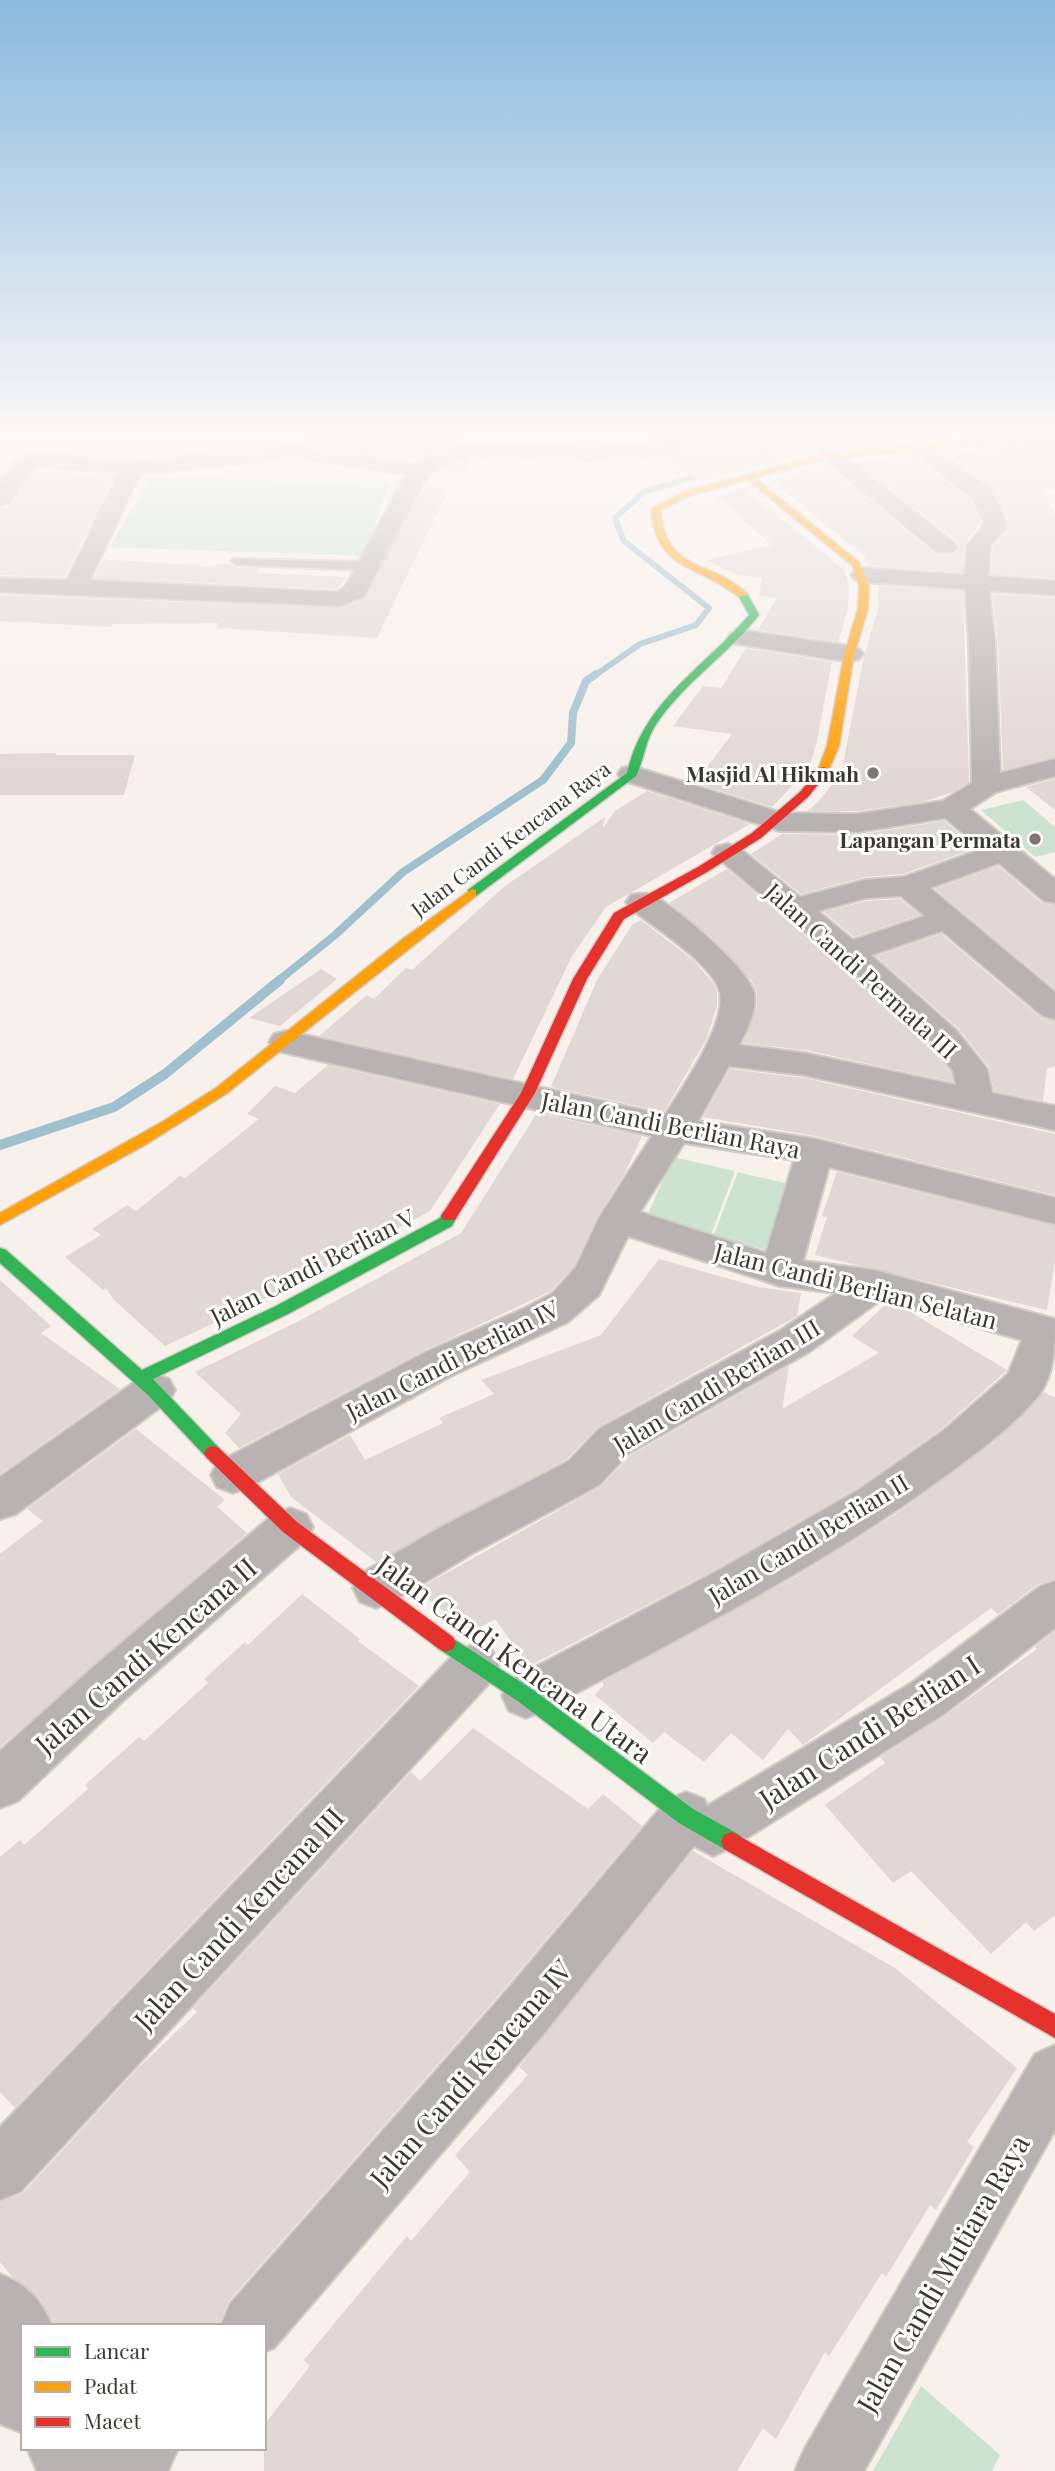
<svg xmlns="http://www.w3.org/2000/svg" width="1055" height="2471" font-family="'Playfair Display',serif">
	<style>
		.green { fill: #cde3d1 }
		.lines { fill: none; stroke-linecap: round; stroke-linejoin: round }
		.stream-far2 { stroke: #9ec0cf; stroke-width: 6 }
		.stream-far1 { stroke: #9ec0cf; stroke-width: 8 }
		.stream { stroke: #9ec0cf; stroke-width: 10 }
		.building { fill: #e1d7d4 }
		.lane-casing { stroke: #d2ccc6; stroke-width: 4 }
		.street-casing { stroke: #d2ccc6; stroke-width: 4 }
		.fast-casing { stroke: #d2ccc6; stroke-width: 3 }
		.slow-casing { stroke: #d2ccc6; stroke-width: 3 }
		.jam-casing { stroke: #d2ccc6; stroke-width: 3 }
		.lane { fill: #b8b3b2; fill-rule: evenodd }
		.street { fill: #b8b3b2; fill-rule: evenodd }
		.fast { fill: #30b455; fill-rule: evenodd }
		.slow { fill: #ff9f0a; fill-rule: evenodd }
		.jam { fill: #e5322d; fill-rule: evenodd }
		.poi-dot { fill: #807771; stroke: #fff; stroke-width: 2.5 }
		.labels { text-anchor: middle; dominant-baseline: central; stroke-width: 6; stroke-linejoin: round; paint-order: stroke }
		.far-poi-label { font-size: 21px; font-weight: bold; fill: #3f362f; stroke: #fff; text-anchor: end }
		.far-street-label { font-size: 21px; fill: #3f362f; stroke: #fff }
		.street-label { font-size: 24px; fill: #3f362f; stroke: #fff }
		.near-street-label { font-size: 28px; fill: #3f362f; stroke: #fff }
	</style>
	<rect width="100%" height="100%" fill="#f8f0eb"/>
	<g class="green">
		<path d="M150,477L388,484L365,556L110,547Z"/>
		<path d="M1023,800L1055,827V852L1035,857L981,810Z"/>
		<path d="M673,1157L735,1171L710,1237L645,1221Z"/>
		<path d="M738,1172L801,1187L779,1253L713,1237Z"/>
		<path d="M921,2386L1000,2455L992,2471H873Z"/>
	</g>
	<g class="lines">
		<g class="stream-far2">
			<path d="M886,439L909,441L954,435"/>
			<path d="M594,676L640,644L696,625L709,608L624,541L615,518L644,492L706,473"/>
		</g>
		<path class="stream-far1" d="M278,981L335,935L403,872L543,780L571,743L573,713L586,681L596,674"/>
		<path class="stream" d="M0,1145L114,1107L165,1074L280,980"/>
	</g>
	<g class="building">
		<path d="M306,432H438L476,442L435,450L415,460L305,445Z"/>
		<path d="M731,432H960L961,435L830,446L699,481L665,455L727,439Z"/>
		<path d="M149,439L139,458L80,454L79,445Z"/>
		<path d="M985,449L1055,454V490L1044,491L1055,515V578L991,574L993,547L1005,533L1008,520L994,489L948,454Z"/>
		<path d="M914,457L972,501L981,521L964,545L963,572L870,566L866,557L771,480L827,465L935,554L953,555L960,547L955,540L856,462Z"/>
		<path d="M469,461L461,477L437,472L450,466Z"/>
		<path d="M35,472L115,474L65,577L0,575V508H7Z"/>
		<path d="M427,481L448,491L377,638L216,628L218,623L112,624L111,627L0,621V595L342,608L366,597Z"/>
		<path d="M744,488L844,570L849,586L848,609L838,642L758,630L777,598L759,596L762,578L737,575L706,560L772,545L716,496Z"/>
		<path d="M103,559L215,567L216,564H231L237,568H260L258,573L347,577L336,589L94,578Z"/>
		<path d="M879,586L963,591L969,782L953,792L922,802L858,811H808L821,799L842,770L864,656L878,610Z"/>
		<path d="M992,594L1055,598V757L1003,770L998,643Z"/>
		<path d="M746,648L832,662L816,745L809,768L772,807L695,783L732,734L673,726L703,686L721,688Z"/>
		<path d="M56,753L55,755H135L124,795H0V754Z"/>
		<path d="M1055,779V810L1026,787Z"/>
		<path d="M647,791L750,824L606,907L572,956L513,1079L319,1036L367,995L374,999L406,968L412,970L505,886L605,817L603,828L615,811Z"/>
		<path d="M944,821L976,848L903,874L865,877L801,894L751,854L782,834L858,835Z"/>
		<path d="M998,866L1042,903L1055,905V989L935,889Z"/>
		<path d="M727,869L835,961L930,1048L951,1072L953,1082L805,1050L743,1043L757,1006V993L752,981L711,937L669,903Z"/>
		<path d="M900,899L920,915L854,937L824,912L866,901Z"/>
		<path d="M641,920L694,961L714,984L717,993V1006L707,1038L664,1112L551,1087L597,980L632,925Z"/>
		<path d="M941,934L1041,1018L1055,1021V1066L1047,1069L1043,1101L994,1091L989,1067L958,1028L876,956Z"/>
		<path d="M321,969L337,979L280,1026L249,1018Z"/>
		<path d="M328,1065L500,1104L430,1211L267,1298L165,1346L114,1300L106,1288L103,1290L65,1257L101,1235L92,1229L127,1205L136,1211L180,1176L185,1178L259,1119L247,1114L275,1086L295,1093Z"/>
		<path d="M730,1069L804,1078L1055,1134V1195L815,1136L703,1117Z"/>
		<path d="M537,1113L642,1136L625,1173L597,1217L574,1266L551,1291L421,1352L239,1448L225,1433L241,1414L195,1372L297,1322L461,1233Z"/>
		<path d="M837,1172L1055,1226V1261L1047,1310L815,1255L827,1217L822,1216Z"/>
		<path d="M659,1259L758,1287L801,1293L797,1316L598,1427L567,1459L376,1562L291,1497L278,1474L350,1435L365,1460L443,1423L439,1418L494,1394L481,1380L601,1335Z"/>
		<path d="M0,1280L51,1326L41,1333L120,1389L0,1474Z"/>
		<path d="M886,1304L907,1310L1007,1370L941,1429L859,1487L718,1568L529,1666L495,1619L472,1632L429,1600L420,1588L600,1487L631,1455L789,1366L782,1409L879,1353L852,1336Z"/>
		<path d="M1044,1392L1055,1398V1579L1037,1585L998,1614L991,1608L803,1745L788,1729L763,1760L731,1733L704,1762L664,1732L653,1743L595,1695L604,1685L602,1682L795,1577L893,1516L993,1443Z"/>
		<path d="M136,1429L225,1500L217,1507L247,1533L0,1747V1554L43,1521L27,1509Z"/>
		<path d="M302,1594L360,1639L358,1641L419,1686L15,2108L0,2092V1857L20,1840L24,1845L88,1789L85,1785L139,1737L144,1741L208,1683L204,1679L245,1642L248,1645Z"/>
		<path d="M1055,1631V1915L1034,1931L1026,1922L991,1954L911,1871L893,1883L825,1805L885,1763L880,1757L945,1716L1037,1649L1035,1647Z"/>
		<path d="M473,1728L588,1809L603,1794L642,1826L499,1995L228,2302L219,2326H54L40,2299L12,2277L0,2262V2202L23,2193L138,2068L197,2012L193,2008L411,1772L420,1781Z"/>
		<path d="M693,1851L895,1968L1017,2068L967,2142L974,2147L936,2210L930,2205L886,2277L882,2273L829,2356L825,2352L776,2439L763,2428L737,2471H264V2425L310,2366L304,2360L407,2236L411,2241L470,2172L455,2155L528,2075L519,2067Z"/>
	</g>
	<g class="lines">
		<defs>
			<path id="lane" d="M233,559L368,562L374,566L368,570L237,565L231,561Z"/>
			<g id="street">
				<path d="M694,432H729L726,436C687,447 647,459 606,460C545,463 483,440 428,474L367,591L364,596L341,606L0,592V578L67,580L119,472L38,467L34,469L8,503L0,505V483L18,459L36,454L138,461L296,446L415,463C471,430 528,448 588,448C624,448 659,442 694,432ZM296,458L406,474L345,587L337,592L90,580L139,476L143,473Z"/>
				<path d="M982,436L1055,439V451L975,446L972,442L975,438Z"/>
				<path d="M918,443L940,451L992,491L1006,521L1003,531L990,546L988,576L1055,581V595L989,591L995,643L1000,773L1055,759V776L996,792L970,809L1055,879V903L1044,901L999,863L930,888L1055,992V1019L1043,1016L942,931L871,955L956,1030L987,1069L992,1093L1055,1106V1130L804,1075L729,1066L698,1121L815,1139L1055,1198V1224L829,1167L803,1261L874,1270L1055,1319C1055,1345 1055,1373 1039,1395C1013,1427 971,1457 938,1481C815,1571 676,1639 543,1711L526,1718L509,1711L502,1696L509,1681L719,1570L860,1489L943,1431L1008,1374L1022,1340L881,1300L809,1352L629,1453L599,1485L473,1553L392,1602L376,1608L360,1602L353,1588L360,1574L441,1527L569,1461L599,1429L781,1330L836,1293L780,1286L628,1236L599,1295L568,1322L451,1376L249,1487L233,1493L217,1487L211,1475L217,1463L422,1354L525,1308L553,1293L576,1267L599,1218L652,1136L286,1053L274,1050L269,1042L274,1034L286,1031L665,1115C682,1088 726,1026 720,993C716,966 653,926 631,909L626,902L631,895C639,894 645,892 652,895C675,906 749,969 754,993C757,1010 747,1030 739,1045L804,1053L956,1085L953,1071L932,1046L837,959L712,853L716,847L727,844L738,847L800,897L865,880L904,877L982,849L945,818L858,832L780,831L622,780L618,774L622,768L632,766L782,813L858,814L943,801L972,783L969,643L965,589L863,582L855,580L851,575L855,570L863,568L965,575L967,545L981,529L984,521L974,499L908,449ZM901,896L925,916L853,940L818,911L866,898ZM684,1143L794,1160L766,1253L640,1212Z"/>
				<path d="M831,449L838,451L953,542L957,547L953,552H937L824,459L820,455L824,451Z"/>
				<path d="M740,630L850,646L859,649L863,654L859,659L850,662L731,643L727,638L731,633Z"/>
				<path d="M154,1374L169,1379L175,1390L169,1401L16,1514L0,1519V1477L139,1379Z"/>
				<path d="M290,1508L306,1514L313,1527L306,1540L125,1699L18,1801L0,1808V1751L91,1669L274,1514Z"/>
				<path d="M1055,1581V1628L944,1714L731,1848L713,1856L694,1846L541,2037L274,2348L264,2352V2326H221L230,2304L501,1997L668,1799L686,1792L704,1799L707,1806L910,1684L1039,1587Z"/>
				<path d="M475,1644L492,1650L499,1665L492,1680L21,2191L0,2200V2127L458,1650Z"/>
				<path d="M1055,2045V2130L864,2471H795L805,2448L1035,2054Z"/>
				<path d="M0,2274C27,2285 41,2299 52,2326H23V2433L0,2424Z"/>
				<path d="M27,2448H178L168,2471H37Z"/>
			</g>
			<g id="fast">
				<path d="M743,592L747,593L759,615C728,655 683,683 655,726C645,742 644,760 636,776L476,896H468V890L627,773C643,701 704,668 749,615L738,595Z"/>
				<path d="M449,1211L457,1216L452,1226L288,1314L153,1379L219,1448L222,1453L219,1458L213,1460L207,1458L148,1395L0,1263V1248L6,1250L142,1370L276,1306L440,1218L443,1212Z"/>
				<path d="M446,1634L533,1690L693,1809L740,1835L743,1842L740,1849L732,1852L724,1849L679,1823L519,1702L439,1649L436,1643L439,1637Z"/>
			</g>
			<g id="slow">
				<path d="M968,432H977L986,442L982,445L831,458L755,478L859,562L869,586L868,609L854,655L839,746L828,772H820L818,770L827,746L844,655L858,609L859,586L852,565L747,480L692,495L661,510C666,576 712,557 748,595L739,597C698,564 656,572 651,509L686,491L831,452L975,440Z"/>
				<path d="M472,889L476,890V896L226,1094L145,1145L0,1225V1213L162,1122L216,1088L404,938Z"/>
			</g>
			<g id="jam">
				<path d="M824,767L830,770L808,797L761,838L707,872L624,919L587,979L535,1093L455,1220H443L441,1216L521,1093L573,979L614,913L698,867L752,833L800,792L820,768Z"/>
				<path d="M213,1446L219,1448L297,1522L453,1637L456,1643L453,1649L446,1652L439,1649L283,1532L207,1458L204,1453L207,1448Z"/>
				<path d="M732,1832L1055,2014V2038L724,1849L721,1842L724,1835Z"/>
			</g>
		</defs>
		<use href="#lane" class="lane-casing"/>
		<use href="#street" class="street-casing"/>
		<use href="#fast" class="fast-casing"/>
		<use href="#slow" class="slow-casing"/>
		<use href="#jam" class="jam-casing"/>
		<use href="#lane" class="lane"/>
		<use href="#street" class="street"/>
		<use href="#fast" class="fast"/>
		<use href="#slow" class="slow"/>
		<use href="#jam" class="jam"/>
	</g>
	<linearGradient id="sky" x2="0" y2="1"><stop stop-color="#8ab9de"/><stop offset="0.56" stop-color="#fcf8f6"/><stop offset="1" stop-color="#fcf8f6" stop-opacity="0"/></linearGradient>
	<rect width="1055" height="778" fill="url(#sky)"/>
	<g class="poi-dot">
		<circle cx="873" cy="773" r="7"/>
		<circle cx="1035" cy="839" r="7"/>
	</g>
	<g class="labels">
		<g class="far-poi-label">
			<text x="859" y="773">Masjid Al Hikmah</text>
			<text x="1021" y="839">Lapangan Permata</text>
		</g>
		<g class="far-street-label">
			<text transform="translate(510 838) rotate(-37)">Jalan Candi Kencana Raya</text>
		</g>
		<g class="street-label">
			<text transform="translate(862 970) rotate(42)">Jalan Candi Permata III</text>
			<text transform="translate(671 1124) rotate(11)">Jalan Candi Berlian Raya</text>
			<text transform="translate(312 1266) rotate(-27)">Jalan Candi Berlian V</text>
			<text transform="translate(856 1285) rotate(14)">Jalan Candi Berlian Selatan</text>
			<text transform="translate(452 1359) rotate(-27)">Jalan Candi Berlian IV</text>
			<text transform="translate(716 1385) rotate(-31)">Jalan Candi Berlian III</text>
			<text transform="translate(808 1538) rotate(-31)">Jalan Candi Berlian II</text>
		</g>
		<g class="near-street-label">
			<text transform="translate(145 1655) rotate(-41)">Jalan Candi Kencana II</text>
			<text transform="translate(515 1658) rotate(36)">Jalan Candi Kencana Utara</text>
			<text transform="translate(869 1731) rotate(-33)">Jalan Candi Berlian I</text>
			<text transform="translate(238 1918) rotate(-47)">Jalan Candi Kencana III</text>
			<text transform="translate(470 2073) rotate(-49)">Jalan Candi Kencana IV</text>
			<text transform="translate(942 2273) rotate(-60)">Jalan Candi Mutiara Raya</text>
		</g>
	</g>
	<rect x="21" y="2324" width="245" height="126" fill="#ffffff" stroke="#b2afac" stroke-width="2"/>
	<rect x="35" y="2347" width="35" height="10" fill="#30b455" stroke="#b2afac" stroke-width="2"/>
	<text x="84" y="2359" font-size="21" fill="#3f362f">Lancar</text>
	<rect x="35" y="2382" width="35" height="10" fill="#ff9f0a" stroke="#b2afac" stroke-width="2"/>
	<text x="84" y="2394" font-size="21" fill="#3f362f">Padat</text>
	<rect x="35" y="2417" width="35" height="10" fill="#e5322d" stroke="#b2afac" stroke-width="2"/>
	<text x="84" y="2429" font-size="21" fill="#3f362f">Macet</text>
</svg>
